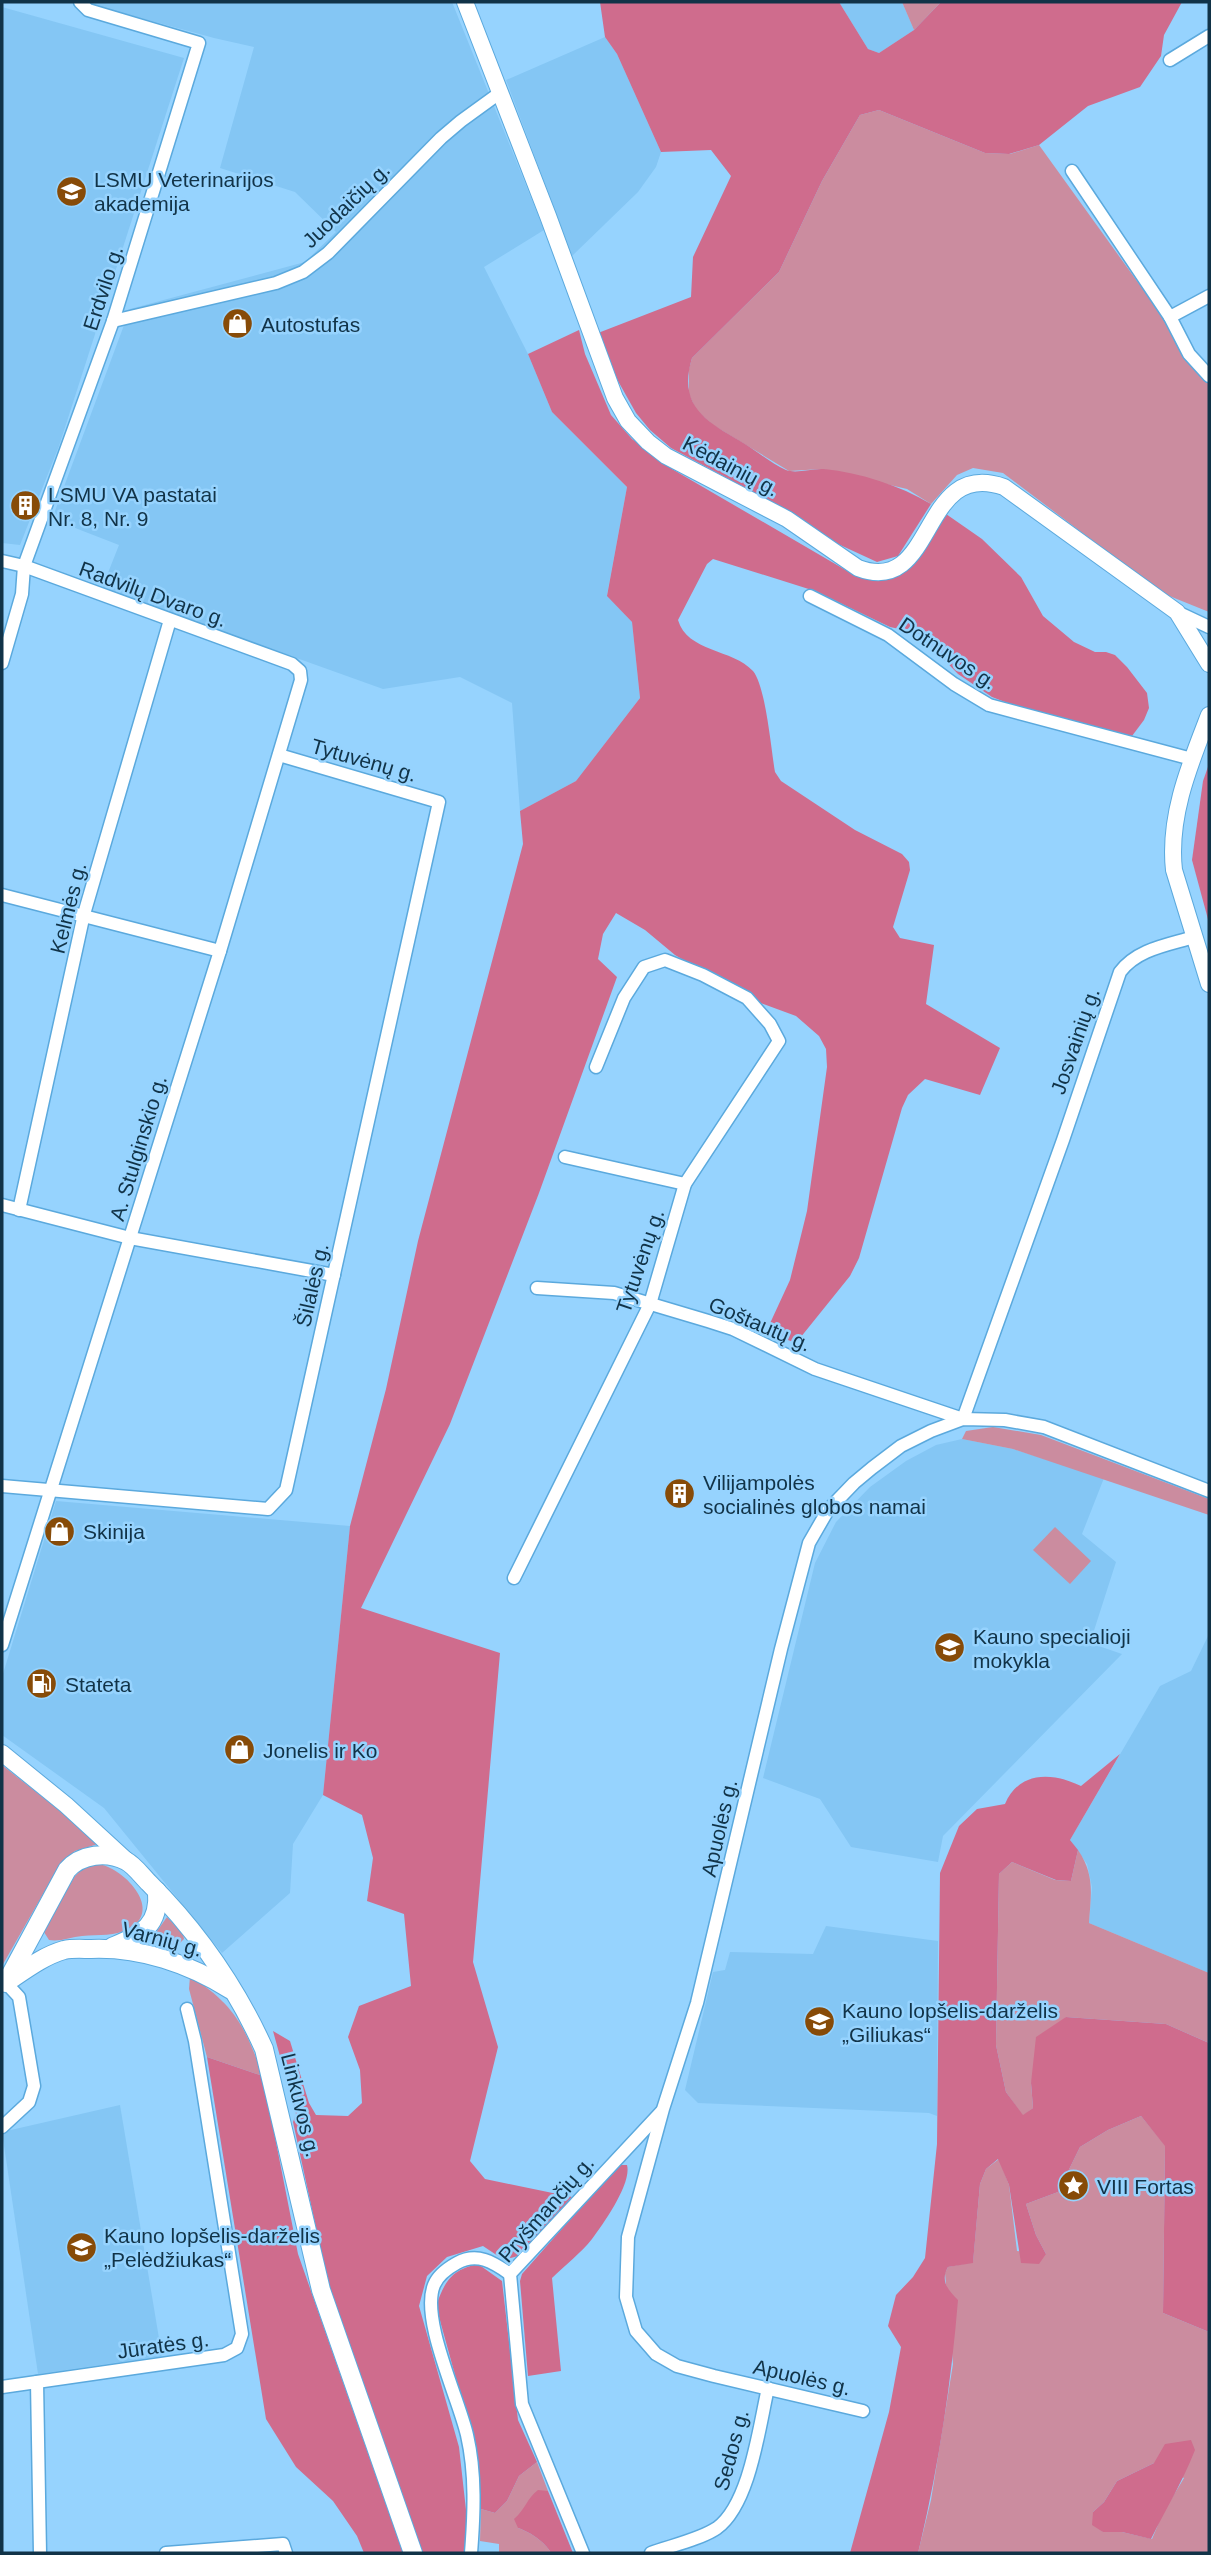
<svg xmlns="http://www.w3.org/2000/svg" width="1211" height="2555" font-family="Arial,sans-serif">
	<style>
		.built { fill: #84c6f4 }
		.green { fill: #cb8c9f; fill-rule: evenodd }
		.forest { fill: #cf6c8d }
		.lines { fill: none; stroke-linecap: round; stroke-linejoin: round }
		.street-casing { stroke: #5ba9dd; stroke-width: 15 }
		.secondary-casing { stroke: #5ba9dd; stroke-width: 18 }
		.primary-casing { stroke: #5ba9dd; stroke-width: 20 }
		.street { stroke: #fff; stroke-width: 12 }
		.secondary { stroke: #fff; stroke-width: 16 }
		.primary { stroke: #fff; stroke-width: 18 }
		.labels { text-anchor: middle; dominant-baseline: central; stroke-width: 5; stroke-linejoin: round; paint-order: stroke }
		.poi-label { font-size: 21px; fill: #113348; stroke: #96d3fe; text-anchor: start }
		.street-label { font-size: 21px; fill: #113348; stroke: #96d3fe }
	</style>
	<rect width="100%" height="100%" fill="#96d3fe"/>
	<g class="built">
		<path d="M90,2H452L544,230L484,267L528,354L552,412L627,487L607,595L632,622L640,698L576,781L520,811L512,703L460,677L383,689L102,588L119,545L52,519L130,309L305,262L336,232L295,192L220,168L254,47L214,38L93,5Z"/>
		<path d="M839,2H902L914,30L879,53L868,49Z"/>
		<path d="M2,7L184,58L59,446L20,545L2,543Z"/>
		<path d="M605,37L617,54L661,152L656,167L638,192L572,256L506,80Z"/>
		<path d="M962,1439L1013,1449L1104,1478L1082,1534L1116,1562L1090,1643L1122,1654L943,1836L938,1862L851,1847L820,1799L763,1778L815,1563L836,1522L870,1487L906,1461L936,1445Z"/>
		<path d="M56,1501L350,1526L323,1795L293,1844L290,1893L222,1953L104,1808L2,1735V1677Z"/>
		<path d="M1209,1634V1973L1089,1923L1092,1887L1087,1864L1070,1840L1160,1686L1191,1671Z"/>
		<path d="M826,1926L938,1941L937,2116L929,2113L698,2103L685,2090L713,1972L725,1970L730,1952L813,1954Z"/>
		<path d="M120,2105L162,2356L38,2374L2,2132Z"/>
	</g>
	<g class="green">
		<path d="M902,2H941L914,30Z"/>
		<path d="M879,110L985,153L1010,154L1039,145L1209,381V612L1162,593L1003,473L973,468L957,475L931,504L907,489L822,469L789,471L713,425L696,410L689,394V369L692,358L779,272L822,181L860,115Z"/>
		<path d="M993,1427L1041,1435L1209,1499V1515L1013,1449L962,1439L966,1431Z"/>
		<path d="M1055,1527L1091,1561L1070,1584L1033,1550Z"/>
		<path d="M2,1765L83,1829L98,1844L75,1851L59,1866L2,1966Z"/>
		<path d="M1078,1850C1095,1875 1091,1894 1089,1923L1209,1973V2043L1166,2024L1066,2017L1031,2083L1033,2108L1023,2116L1006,2092L996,2045L999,1874L1012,1862L1055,1880L1071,1881Z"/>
		<path d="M97,1864C122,1866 164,1909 130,1928C115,1937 99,1934 82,1936C71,1937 60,1942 49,1940L44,1932L46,1925L75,1876L82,1869Z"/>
		<path d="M167,1917L183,1934L184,1939L177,1946L150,1941Z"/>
		<path d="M190,1976C235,2005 245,2027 263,2076L207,2057L189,1989Z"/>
		<path d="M1141,2116L1165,2145L1163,2313L1209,2332V2553H918L931,2500L953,2364L945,2273L948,2267L973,2262L980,2184L986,2169L999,2159L1009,2185L1017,2251L1046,2254L1036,2235L1026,2204L1058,2192L1080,2147L1108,2130ZM1154,2463L1184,2478L1163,2513L1152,2539L1122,2532H1103L1093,2512L1104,2502L1117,2481Z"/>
		<path d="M537,2462L548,2491H538L525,2510L518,2528C530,2532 545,2542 551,2553H499V2544L480,2541L481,2509L495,2513L507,2501L519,2476Z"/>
	</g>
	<g class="forest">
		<path d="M600,2H839L868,49L879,53L914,30L941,2H1182L1164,35L1161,56L1140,87L1088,106L1039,145L1009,154L985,153L879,110L860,115L822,181L779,272L692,358C677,408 708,422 745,444C758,452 772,464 786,470C797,474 812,468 824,469C861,473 899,485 931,504L898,556L877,562L838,544L753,492L671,448L650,430L636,413L618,381L598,333L691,297L693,257L731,176L711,150L661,152L617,54L605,37Z"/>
		<path d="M579,330L585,354L611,415L632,439L672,469L849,572C913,589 915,561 946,514L982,539L1021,577L1043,616L1074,642L1095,652H1106L1115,655L1127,667L1147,693L1149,708L1144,720L1132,736L1018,707L992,697L958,674L918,633L890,627L815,591L713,559L707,564L678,620C687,652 733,649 753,671C766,687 771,750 775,772L781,781L855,830L902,854L909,862L910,870L893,927L900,938L934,945L926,1004L1000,1048L980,1095L925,1079L908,1095L902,1108L859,1258L850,1276L796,1343L766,1332L790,1280L807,1211L827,1067L826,1049L819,1036L796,1016L747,998L675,955L645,930L616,913L603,934L598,959L617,977L539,1193L450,1424L361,1608L500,1653L473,1962L498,2047L470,2161L485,2179L572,2197L518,2256L504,2260L483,2246L447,2257L427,2276L419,2306L459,2447L467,2519L465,2553H421L330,2292L293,2122L296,2114L273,2031L290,2041L309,2103L316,2115L348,2116L362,2103L360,2070L348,2037L359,2006L411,1986L404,1914L367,1901L373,1858L362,1815L323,1795L350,1526L386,1389L418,1241L523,844L520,811L576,781L640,698L632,622L607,596L627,487L552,412L528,354Z"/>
		<path d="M1209,764V923L1192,860L1203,781Z"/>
		<path d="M1120,1754L1070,1840L1078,1850L1071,1881L1056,1880L1012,1862L999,1874L996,2045L1006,2092L1023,2115L1033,2108L1031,2083L1036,2037L1066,2017L1166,2024L1209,2043V2332L1163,2313L1165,2146L1141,2116L1108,2130L1080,2147L1058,2192L1026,2204L1036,2235L1046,2254L1039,2264L1021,2263L1009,2185L998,2159L986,2169L980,2184L973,2263L948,2267C940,2281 948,2290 958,2300C951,2386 938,2470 918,2553H850L889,2412L901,2347L888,2326L896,2295L913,2277L925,2258L937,2144L940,1873L959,1826L977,1809L1005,1804C1019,1771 1052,1772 1081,1786Z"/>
		<path d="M207,2057L263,2076L298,2254L403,2553H364L357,2536L333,2501L296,2467L266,2419Z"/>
		<path d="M618,2165H627C632,2183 604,2223 592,2239C581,2253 565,2265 552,2278L561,2371L528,2376L520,2281L522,2274Z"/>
		<path d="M478,2264L502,2281L518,2420L537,2462L519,2476L507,2501L495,2513L481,2509L476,2451L436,2306C445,2281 451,2270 478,2264Z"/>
		<path d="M1191,2440L1195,2450C1183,2481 1166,2509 1151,2539L1122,2532H1103L1092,2525L1093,2512L1104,2502L1117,2481L1154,2463L1165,2444Z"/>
		<path d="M538,2490L548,2491L573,2553H551C545,2542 530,2532 518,2528L514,2519C525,2510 527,2498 538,2490Z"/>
	</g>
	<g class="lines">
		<defs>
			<g id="street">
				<path d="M1170,60L1209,36"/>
				<path d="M1072,171L1170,317L1209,296"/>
				<path d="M1170,317L1189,354L1209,376"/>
				<path d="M113,321L276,283L303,272L328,253L441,138L461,121L501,92"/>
				<path d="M2,561L24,566L292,664L300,671L301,680L220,951L2,1645"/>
				<path d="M810,596L888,635L954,684L989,705L1192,759"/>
				<path d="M1177,612L1209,627"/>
				<path d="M2,663L22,594L24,566L113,321L199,43L88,10L80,2"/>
				<path d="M2,895L220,951"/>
				<path d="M565,1157L685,1184"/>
				<path d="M2,1205L130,1238L334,1275"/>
				<path d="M19,1210L84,914L170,620"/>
				<path d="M537,1288L614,1293L708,1321L733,1329L815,1369L963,1419L1063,1140L1120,972C1137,949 1168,945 1194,937"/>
				<path d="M2,1486L268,1509L286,1490L439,802L279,755"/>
				<path d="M514,1578L650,1304L685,1184L779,1041L770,1024L747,998L703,975L665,960L644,967L624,998L596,1067"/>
				<path d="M2,2127L29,2102L34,2086L19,1997L6,1983"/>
				<path d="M37,2382L40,2553"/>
				<path d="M2,2387L224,2355L237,2348L242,2334L195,2041L187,2009"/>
				<path d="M863,2411L714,2376L677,2366L656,2354L636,2331L626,2297L628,2237L663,2109L697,2003L781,1649L809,1543L828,1510L854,1483L872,1468L901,1446L931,1431L963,1419L1005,1420L1044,1427L1209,1491"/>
				<path d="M166,2553L283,2544L286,2553"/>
				<path d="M471,2553C474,2515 476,2474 467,2435C459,2399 420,2319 434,2285C438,2275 448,2268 457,2263C477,2252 493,2262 510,2274"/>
				<path d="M583,2553L522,2404L510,2274L661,2112"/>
				<path d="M651,2553C670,2546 701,2539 717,2528C750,2504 759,2427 768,2388"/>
			</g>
			<g id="secondary">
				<path d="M465,2L548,216L615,398L628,421L648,442L666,456L787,519L858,568C937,598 919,457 1004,487L1177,612L1209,664"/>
				<path d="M1209,715C1190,764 1168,816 1174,870L1209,984"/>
				<path d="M2,1753L66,1805L127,1861"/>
			</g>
			<g id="primary">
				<path d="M112,1947C141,1934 160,1927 157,1891"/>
				<path d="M7,1982C25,1970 43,1956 64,1950C73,1948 83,1949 91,1949C140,1947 190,1964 231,1990"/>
				<path d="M6,1983L67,1870C81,1854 107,1851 126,1861C134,1865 142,1876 149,1883C197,1931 236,1987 264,2049L321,2290L413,2553"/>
			</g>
		</defs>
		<use href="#street" class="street-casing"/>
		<use href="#secondary" class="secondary-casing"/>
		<use href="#primary" class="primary-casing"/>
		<use href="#street" class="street"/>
		<use href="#secondary" class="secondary"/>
		<use href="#primary" class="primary"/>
	</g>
	<defs>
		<symbol id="university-disc" viewBox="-11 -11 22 22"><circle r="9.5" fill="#874b08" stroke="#96d3fe"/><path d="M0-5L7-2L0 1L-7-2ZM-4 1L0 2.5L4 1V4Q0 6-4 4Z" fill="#fff"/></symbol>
		<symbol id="shop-disc" viewBox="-11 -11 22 22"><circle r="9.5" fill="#874b08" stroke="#96d3fe"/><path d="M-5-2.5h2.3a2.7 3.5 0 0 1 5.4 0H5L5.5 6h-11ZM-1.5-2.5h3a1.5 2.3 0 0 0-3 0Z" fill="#fff"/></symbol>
		<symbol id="building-disc" viewBox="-11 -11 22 22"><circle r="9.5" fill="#874b08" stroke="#96d3fe"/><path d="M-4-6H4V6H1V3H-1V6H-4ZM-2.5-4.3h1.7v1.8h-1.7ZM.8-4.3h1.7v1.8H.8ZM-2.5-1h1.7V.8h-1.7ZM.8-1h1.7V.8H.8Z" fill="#fff"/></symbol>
		<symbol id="school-disc" viewBox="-11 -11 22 22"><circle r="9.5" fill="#874b08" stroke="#96d3fe"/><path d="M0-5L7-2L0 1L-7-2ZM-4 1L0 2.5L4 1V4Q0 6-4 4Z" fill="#fff"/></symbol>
		<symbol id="fuel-disc" viewBox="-11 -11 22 22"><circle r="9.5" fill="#874b08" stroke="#96d3fe"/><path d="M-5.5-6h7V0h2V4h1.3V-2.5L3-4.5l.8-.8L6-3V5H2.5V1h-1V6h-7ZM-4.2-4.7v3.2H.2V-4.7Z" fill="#fff"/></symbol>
		<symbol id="sight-disc" viewBox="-11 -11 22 22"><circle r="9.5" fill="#874b08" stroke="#96d3fe"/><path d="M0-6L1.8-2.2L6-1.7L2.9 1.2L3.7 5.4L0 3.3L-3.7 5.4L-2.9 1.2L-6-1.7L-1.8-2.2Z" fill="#fff"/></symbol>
	</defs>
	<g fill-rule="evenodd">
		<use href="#university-disc" x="54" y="174" width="35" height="35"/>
		<use href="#shop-disc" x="220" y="306" width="35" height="35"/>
		<use href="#building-disc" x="8" y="488" width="35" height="35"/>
		<use href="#building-disc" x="662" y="1476" width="35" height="35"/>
		<use href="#shop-disc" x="42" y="1514" width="35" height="35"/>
		<use href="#school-disc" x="932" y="1630" width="35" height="35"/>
		<use href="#fuel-disc" x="24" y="1666" width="35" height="35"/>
		<use href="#shop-disc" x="222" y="1732" width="35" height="35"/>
		<use href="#school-disc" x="802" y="2004" width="35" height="35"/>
		<use href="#sight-disc" x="1056" y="2168" width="35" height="35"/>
		<use href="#school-disc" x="64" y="2230" width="35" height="35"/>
	</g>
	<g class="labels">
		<g class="poi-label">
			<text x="94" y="179">LSMU Veterinarijos<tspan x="94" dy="24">akademija</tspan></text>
			<text x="261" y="324">Autostufas</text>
			<text x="48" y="494">LSMU VA pastatai<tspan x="48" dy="24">Nr. 8, Nr. 9</tspan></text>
			<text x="703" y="1482">Vilijampolės<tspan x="703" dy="24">socialinės globos namai</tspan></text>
			<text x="83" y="1531">Skinija</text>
			<text x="973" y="1636">Kauno specialioji<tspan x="973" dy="24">mokykla</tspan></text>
			<text x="65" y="1684">Stateta</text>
			<text x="263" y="1750">Jonelis ir Ko</text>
			<text x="842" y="2010">Kauno lopšelis-darželis<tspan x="842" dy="24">„Giliukas“</tspan></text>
			<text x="1097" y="2186">VIII Fortas</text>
			<text x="104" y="2235">Kauno lopšelis-darželis<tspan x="104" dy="24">„Pelėdžiukas“</tspan></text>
		</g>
		<g class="street-label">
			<text transform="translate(346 205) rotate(-44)">Juodaičių g.</text>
			<text transform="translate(103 288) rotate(-72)">Erdvilo g.</text>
			<text transform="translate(731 466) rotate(28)">Kėdainių g.</text>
			<text transform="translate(153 594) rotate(20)">Radvilų Dvaro g.</text>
			<text transform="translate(948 653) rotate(34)">Dotnuvos g.</text>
			<text transform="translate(364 760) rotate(16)">Tytuvėnų g.</text>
			<text transform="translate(68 908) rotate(-76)">Kelmės g.</text>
			<text transform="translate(1075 1041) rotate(-71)">Josvainių g.</text>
			<text transform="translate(138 1148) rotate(-73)">A. Stulginskio g.</text>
			<text transform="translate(640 1261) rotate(-71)">Tytuvėnų g.</text>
			<text transform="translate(312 1285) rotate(-77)">Šilalės g.</text>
			<text transform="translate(760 1324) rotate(23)">Goštautų g.</text>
			<text transform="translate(719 1828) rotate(-77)">Apuolės g.</text>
			<text transform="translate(162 1939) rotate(15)">Varnių g.</text>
			<text transform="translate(301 2105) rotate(76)">Linkuvos g.</text>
			<text transform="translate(546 2209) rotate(-49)">Pryšmančių g.</text>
			<text transform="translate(163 2345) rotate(-8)">Jūratės g.</text>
			<text transform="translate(802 2377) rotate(13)">Apuolės g.</text>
			<text transform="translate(731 2450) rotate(-75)">Sedos g.</text>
		</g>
	</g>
	<rect width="1211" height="2555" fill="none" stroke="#113348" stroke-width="7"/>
</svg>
